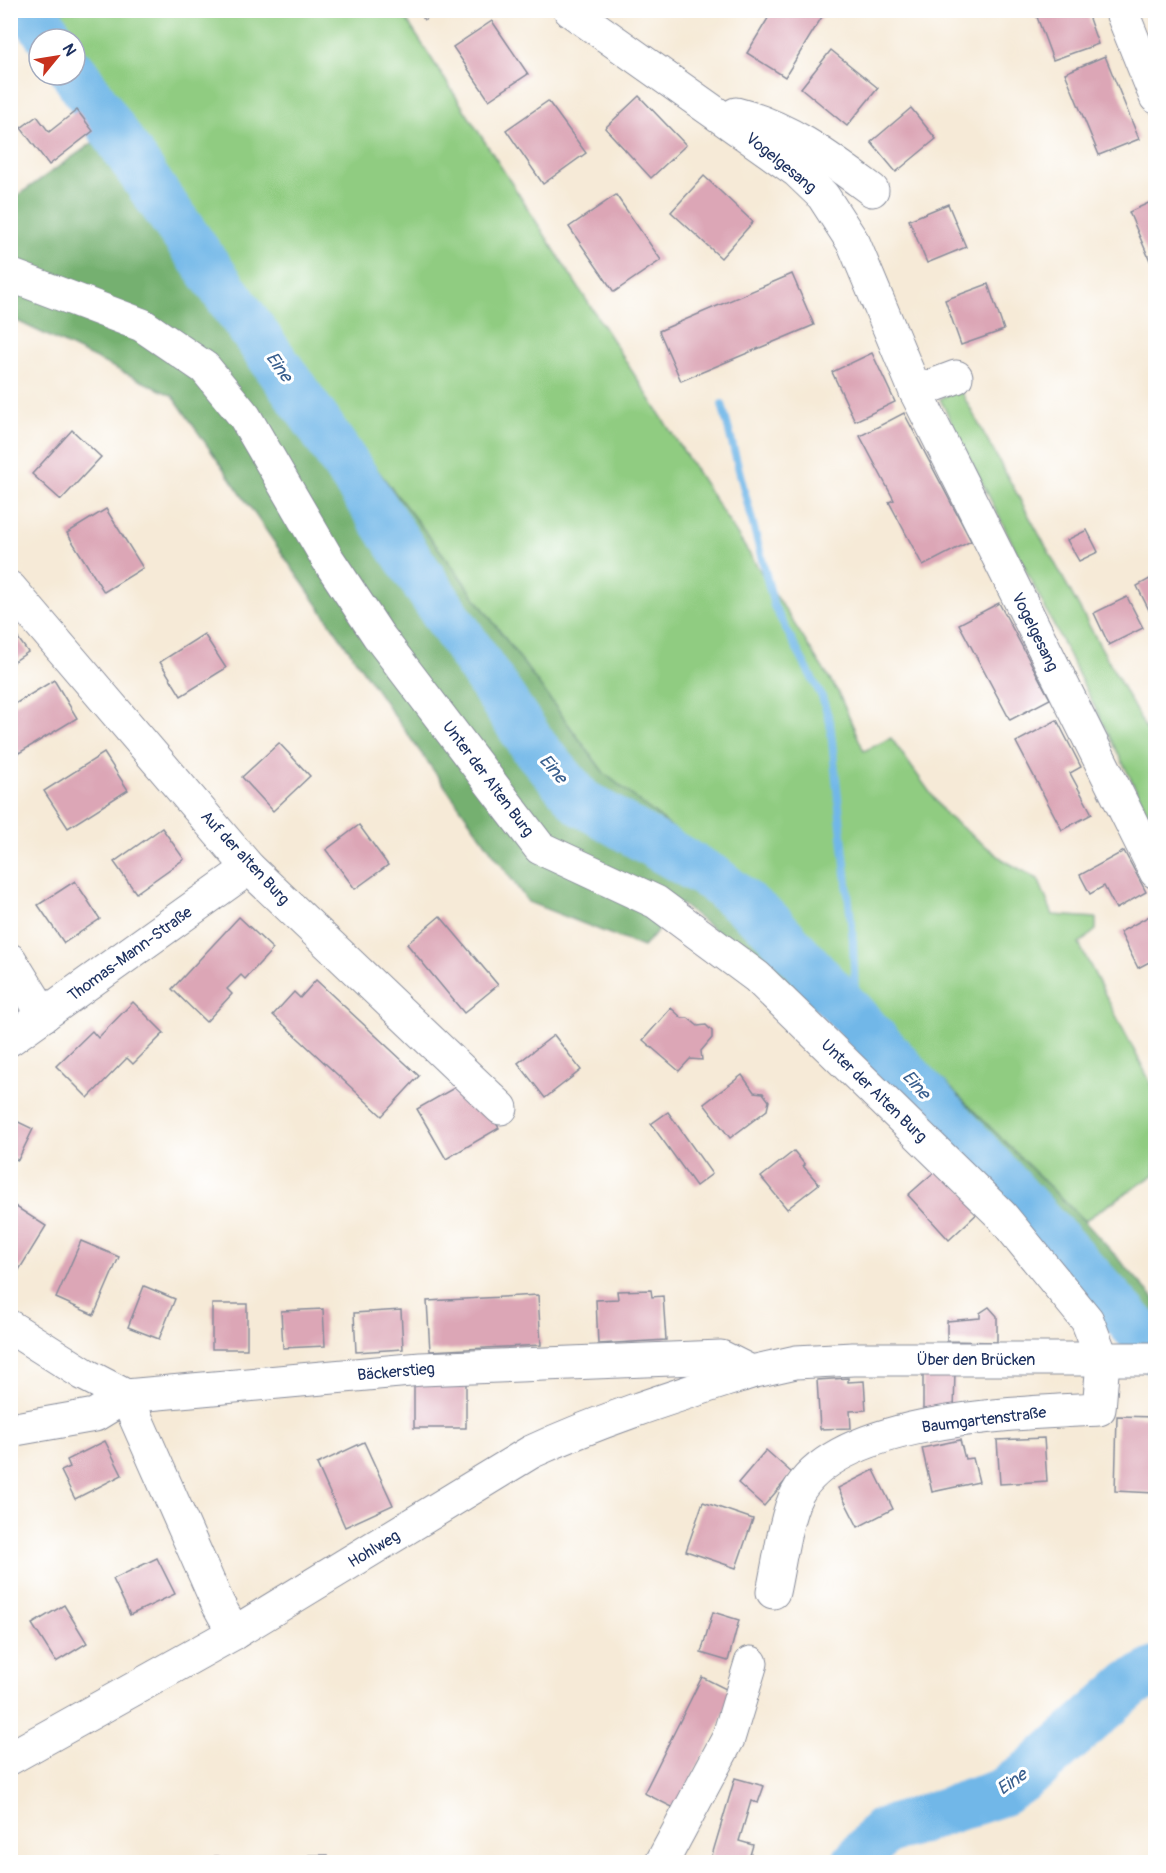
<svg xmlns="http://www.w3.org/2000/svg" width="1166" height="1873" font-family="Pangolin,sans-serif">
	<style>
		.green { fill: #90cc81; stroke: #567e70; stroke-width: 1.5 }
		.forest { fill: #74b06f; stroke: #487066; stroke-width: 1.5 }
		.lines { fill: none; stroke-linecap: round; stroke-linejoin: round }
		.stream { stroke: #71b7e8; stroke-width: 8 }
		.river { stroke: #71b7e8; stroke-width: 48 }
		.building { fill: #dca6b6 }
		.minor-casing { stroke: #888c9a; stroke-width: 35 }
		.major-casing { stroke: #888c9a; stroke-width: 35 }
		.minor { stroke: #fff; stroke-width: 33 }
		.major { stroke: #fff; stroke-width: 33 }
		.labels { text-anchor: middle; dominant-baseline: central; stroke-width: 6; stroke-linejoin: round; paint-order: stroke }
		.street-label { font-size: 16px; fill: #1b2f5e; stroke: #fff }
		.water-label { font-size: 18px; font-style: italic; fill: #395f8e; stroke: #fff }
	</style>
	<rect width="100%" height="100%" fill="#fff"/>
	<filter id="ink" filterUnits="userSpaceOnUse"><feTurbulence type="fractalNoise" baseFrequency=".0167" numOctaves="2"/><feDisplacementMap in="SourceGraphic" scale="12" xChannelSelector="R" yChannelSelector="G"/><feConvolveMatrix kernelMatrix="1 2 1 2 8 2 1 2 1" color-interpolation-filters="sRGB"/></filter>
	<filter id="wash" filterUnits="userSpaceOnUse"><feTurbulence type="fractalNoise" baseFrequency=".008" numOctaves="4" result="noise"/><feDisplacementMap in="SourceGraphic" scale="24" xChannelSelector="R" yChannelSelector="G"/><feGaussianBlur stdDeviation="1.35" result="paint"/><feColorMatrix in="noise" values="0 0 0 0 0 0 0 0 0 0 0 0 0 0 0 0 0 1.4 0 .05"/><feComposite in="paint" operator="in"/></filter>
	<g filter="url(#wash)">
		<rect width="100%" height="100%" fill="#f6ead7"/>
		<g class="green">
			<path d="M45,11H401L838,692L864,751L891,738L946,815L1005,861L1038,879L1053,915L1096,918V930L1079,944L1155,1091V1174L1084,1221L760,898L604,773L449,562L339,421L229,261L75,51V39H66Z"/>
			<path d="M959,388L1155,746V827L940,399Z"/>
		</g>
		<g class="forest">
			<path d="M32,11H45L66,39H51Z"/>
			<path d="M75,51L229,261L339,421L449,562L604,773L760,898L1084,1221L1155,1299V1341L1128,1344L1007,1201L821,1014L681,904L643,947L528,902L396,718L173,396L11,318L10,201L112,129L75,74Z"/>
		</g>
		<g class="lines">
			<path class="stream" d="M722,404L774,606L822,697L830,722L853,940L856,1020"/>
			<g class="river">
				<path d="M32,10L51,39"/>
				<path d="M75,74L156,194L318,423L535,748L581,802L714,879L770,924L1156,1350"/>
				<path d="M856,1862L882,1832L1003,1792L1035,1769L1131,1684L1156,1671"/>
			</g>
		</g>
		<g id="blocks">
			<g class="building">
				<path d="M418,10H438L424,20Z"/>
				<path d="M773,10L825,12L785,77L747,53Z"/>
				<path d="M1055,10H1086L1098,44L1053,60L1037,17Z"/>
				<path d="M492,21L528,74L489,100L453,47Z"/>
				<path d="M831,50L878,88L847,126L801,88Z"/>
				<path d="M1105,56L1139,139L1099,155L1065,73Z"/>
				<path d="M639,96L686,145L651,178L605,128Z"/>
				<path d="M548,101L586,153L543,184L506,130Z"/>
				<path d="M911,108L936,139L896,172L871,142Z"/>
				<path d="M77,110L93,131L49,165L21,128L37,116L49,132Z"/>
				<path d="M704,176L753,222L721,258L671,212Z"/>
				<path d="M616,195L661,260L614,292L569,227Z"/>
				<path d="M1155,200V272L1129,212Z"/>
				<path d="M948,204L966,247L927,263L909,220Z"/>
				<path d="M792,274L814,325L681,381L659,331Z"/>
				<path d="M988,284L1004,330L961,345L945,300Z"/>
				<path d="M872,353L895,402L855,421L832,372Z"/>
				<path d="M904,413L971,541L923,566L889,502L894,500L860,436Z"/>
				<path d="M72,430L101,457L61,500L32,474Z"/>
				<path d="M106,509L143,568L104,592L67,533Z"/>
				<path d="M1087,530L1098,552L1079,561L1067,540Z"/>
				<path d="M1155,576V622L1137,586Z"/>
				<path d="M1127,597L1143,628L1109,645L1094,613Z"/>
				<path d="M999,603L1050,699L1010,720L959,624Z"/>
				<path d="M10,627L28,652L10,664Z"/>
				<path d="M204,634L226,668L181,696L160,662Z"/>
				<path d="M54,680L77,718L19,753L10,739V707Z"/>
				<path d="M1057,720L1081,767L1070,773L1092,814L1062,830L1016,742Z"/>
				<path d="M279,743L310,776L273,811L242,777Z"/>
				<path d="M104,753L128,790L68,828L44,791Z"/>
				<path d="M359,825L388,865L355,889L326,850Z"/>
				<path d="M162,828L184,859L136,893L114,862Z"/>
				<path d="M1124,851L1146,892L1116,909L1104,886L1090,894L1080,875Z"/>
				<path d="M75,881L100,919L64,943L38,905Z"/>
				<path d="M1155,913V959L1138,968L1120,932Z"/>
				<path d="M440,916L498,985L464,1013L407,944Z"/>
				<path d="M239,917L273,949L245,979L241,975L227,989L232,994L206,1022L172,989Z"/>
				<path d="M316,980L419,1076L382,1116L273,1015L294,992L300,998Z"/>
				<path d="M133,1002L164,1033L133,1064L127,1058L88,1098L56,1066L92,1031L98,1038Z"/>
				<path d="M671,1008L682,1018H688L698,1026L706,1025L712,1031V1038L701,1051L702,1060L690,1059L679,1071L643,1040Z"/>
				<path d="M554,1035L581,1070L545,1098L518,1063Z"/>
				<path d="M742,1075L754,1092L763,1093L769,1101L767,1110L730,1138L704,1104Z"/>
				<path d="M461,1084L474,1085L499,1128L446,1159L417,1109Z"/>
				<path d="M668,1112L712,1174L696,1186L651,1124Z"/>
				<path d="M10,1118L33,1129L18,1160L10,1157Z"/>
				<path d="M794,1151L805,1165L803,1166L819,1184L787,1209L761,1177Z"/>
				<path d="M940,1167L982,1209L949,1240L908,1195Z"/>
				<path d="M10,1203L46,1226L19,1270L10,1265Z"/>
				<path d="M81,1241L119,1257L94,1315L56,1298Z"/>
				<path d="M144,1286L175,1299L159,1339L128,1327Z"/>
				<path d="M651,1290L652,1297L663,1296L666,1340L598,1344L596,1300L618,1299L617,1291Z"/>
				<path d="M538,1295L541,1345L430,1351L427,1301Z"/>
				<rect x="212" y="1304" width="35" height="45"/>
				<path d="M989,1307L997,1316V1342L947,1341V1321L980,1318V1313Z"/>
				<path d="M323,1309L325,1346L283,1348L281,1311Z"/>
				<path d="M401,1310L403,1349L356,1352L354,1313Z"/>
				<path d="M923,1368H955L954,1415L923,1414Z"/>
				<path d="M848,1378V1382L864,1381L866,1410L850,1411L851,1428L820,1429L817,1380Z"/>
				<rect x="414" y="1381" width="52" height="47"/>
				<path d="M1117,1416L1155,1417V1493L1115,1491Z"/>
				<path d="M1044,1438L1047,1481L1000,1484L997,1440Z"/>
				<path d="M960,1440L965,1459L973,1458L979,1482L932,1492L922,1448Z"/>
				<path d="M105,1441L122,1475L75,1499L61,1471L70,1467L67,1460Z"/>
				<path d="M364,1442L393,1505L345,1527L317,1464Z"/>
				<path d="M766,1450L792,1473L764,1506L738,1483Z"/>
				<path d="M874,1470L893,1509L858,1527L838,1488Z"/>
				<path d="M703,1502L753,1519L736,1568L686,1551Z"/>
				<path d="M157,1558L175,1594L130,1615L113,1579Z"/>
				<path d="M64,1605L87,1643L56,1662L32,1624Z"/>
				<path d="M713,1612L739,1620L728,1661L701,1653Z"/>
				<path d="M702,1677L734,1693L676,1809L644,1793Z"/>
				<path d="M735,1778L764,1786L758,1803L751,1801L739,1841L753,1845L748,1862H710Z"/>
				<rect x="309" y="1855" width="18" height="7"/>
				<path d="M215,1856L235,1859V1862H215Z"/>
			</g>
		</g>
	</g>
	<g filter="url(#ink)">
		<use href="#blocks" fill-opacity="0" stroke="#888c9a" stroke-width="1.5"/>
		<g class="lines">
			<defs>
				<g id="minor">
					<path d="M570,10L797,171L823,196L854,244L916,392L1156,872"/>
					<path d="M736,114C789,127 830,159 872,190"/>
					<path d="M10,275L142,325L205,368L245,417L327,558L378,635L540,848L656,902L757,977L1001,1215L1087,1320L1103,1361L1099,1409C1022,1413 839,1417 797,1494C785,1517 779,1565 773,1592"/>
					<path d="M916,392L956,377"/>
					<path d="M10,588L249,868L501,1108"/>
					<path d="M10,960L44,1015"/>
					<path d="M10,1039L249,868"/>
					<path d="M10,1327L84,1374L126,1396L421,1369L721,1357L751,1372L796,1362L853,1359H1156"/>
					<path d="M126,1396L218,1604L234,1633"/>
					<path d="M10,1430L95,1415L126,1396"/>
					<path d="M10,1758L234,1633L531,1452C602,1419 676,1396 751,1372"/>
					<path d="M662,1862L728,1739L751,1663"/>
				</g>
				<path id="major" d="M1121,10L1156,97"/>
			</defs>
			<use href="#minor" class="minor-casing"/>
			<use href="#major" class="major-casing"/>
			<use href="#minor" class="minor"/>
			<use href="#major" class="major"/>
		</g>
	</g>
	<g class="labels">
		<g class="street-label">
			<text transform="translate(781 163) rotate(39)">Vogelgesang</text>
			<text transform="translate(1035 632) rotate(64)">Vogelgesang</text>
			<text transform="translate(488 779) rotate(53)">Unter der Alten Burg</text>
			<text transform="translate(245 858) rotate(47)">Auf der alten Burg</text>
			<text transform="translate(130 954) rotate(-36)">Thomas-Mann-Straße</text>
			<text transform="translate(874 1091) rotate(44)">Unter der Alten Burg</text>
			<text x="976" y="1360">Über den Brücken</text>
			<text transform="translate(396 1372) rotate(-5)">Bäckerstieg</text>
			<text transform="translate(984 1420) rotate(-7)">Baumgartenstraße</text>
			<text transform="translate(374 1549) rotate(-31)">Hohlweg</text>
		</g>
		<g class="water-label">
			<text transform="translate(279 367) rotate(55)">Eine</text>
			<text transform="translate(553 769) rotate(49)">Eine</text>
			<text transform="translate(916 1085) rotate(48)">Eine</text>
			<text transform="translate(1012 1782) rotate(-35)">Eine</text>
		</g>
	</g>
	<rect width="1166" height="1873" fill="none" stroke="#fff" stroke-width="36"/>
	<g transform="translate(57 57) rotate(60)"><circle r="28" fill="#ffffff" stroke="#a4acbf" stroke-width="1.5"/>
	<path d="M0-4.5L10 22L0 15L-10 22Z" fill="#c8321e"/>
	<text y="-9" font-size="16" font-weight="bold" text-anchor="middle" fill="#1b2f5e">N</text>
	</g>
</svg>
